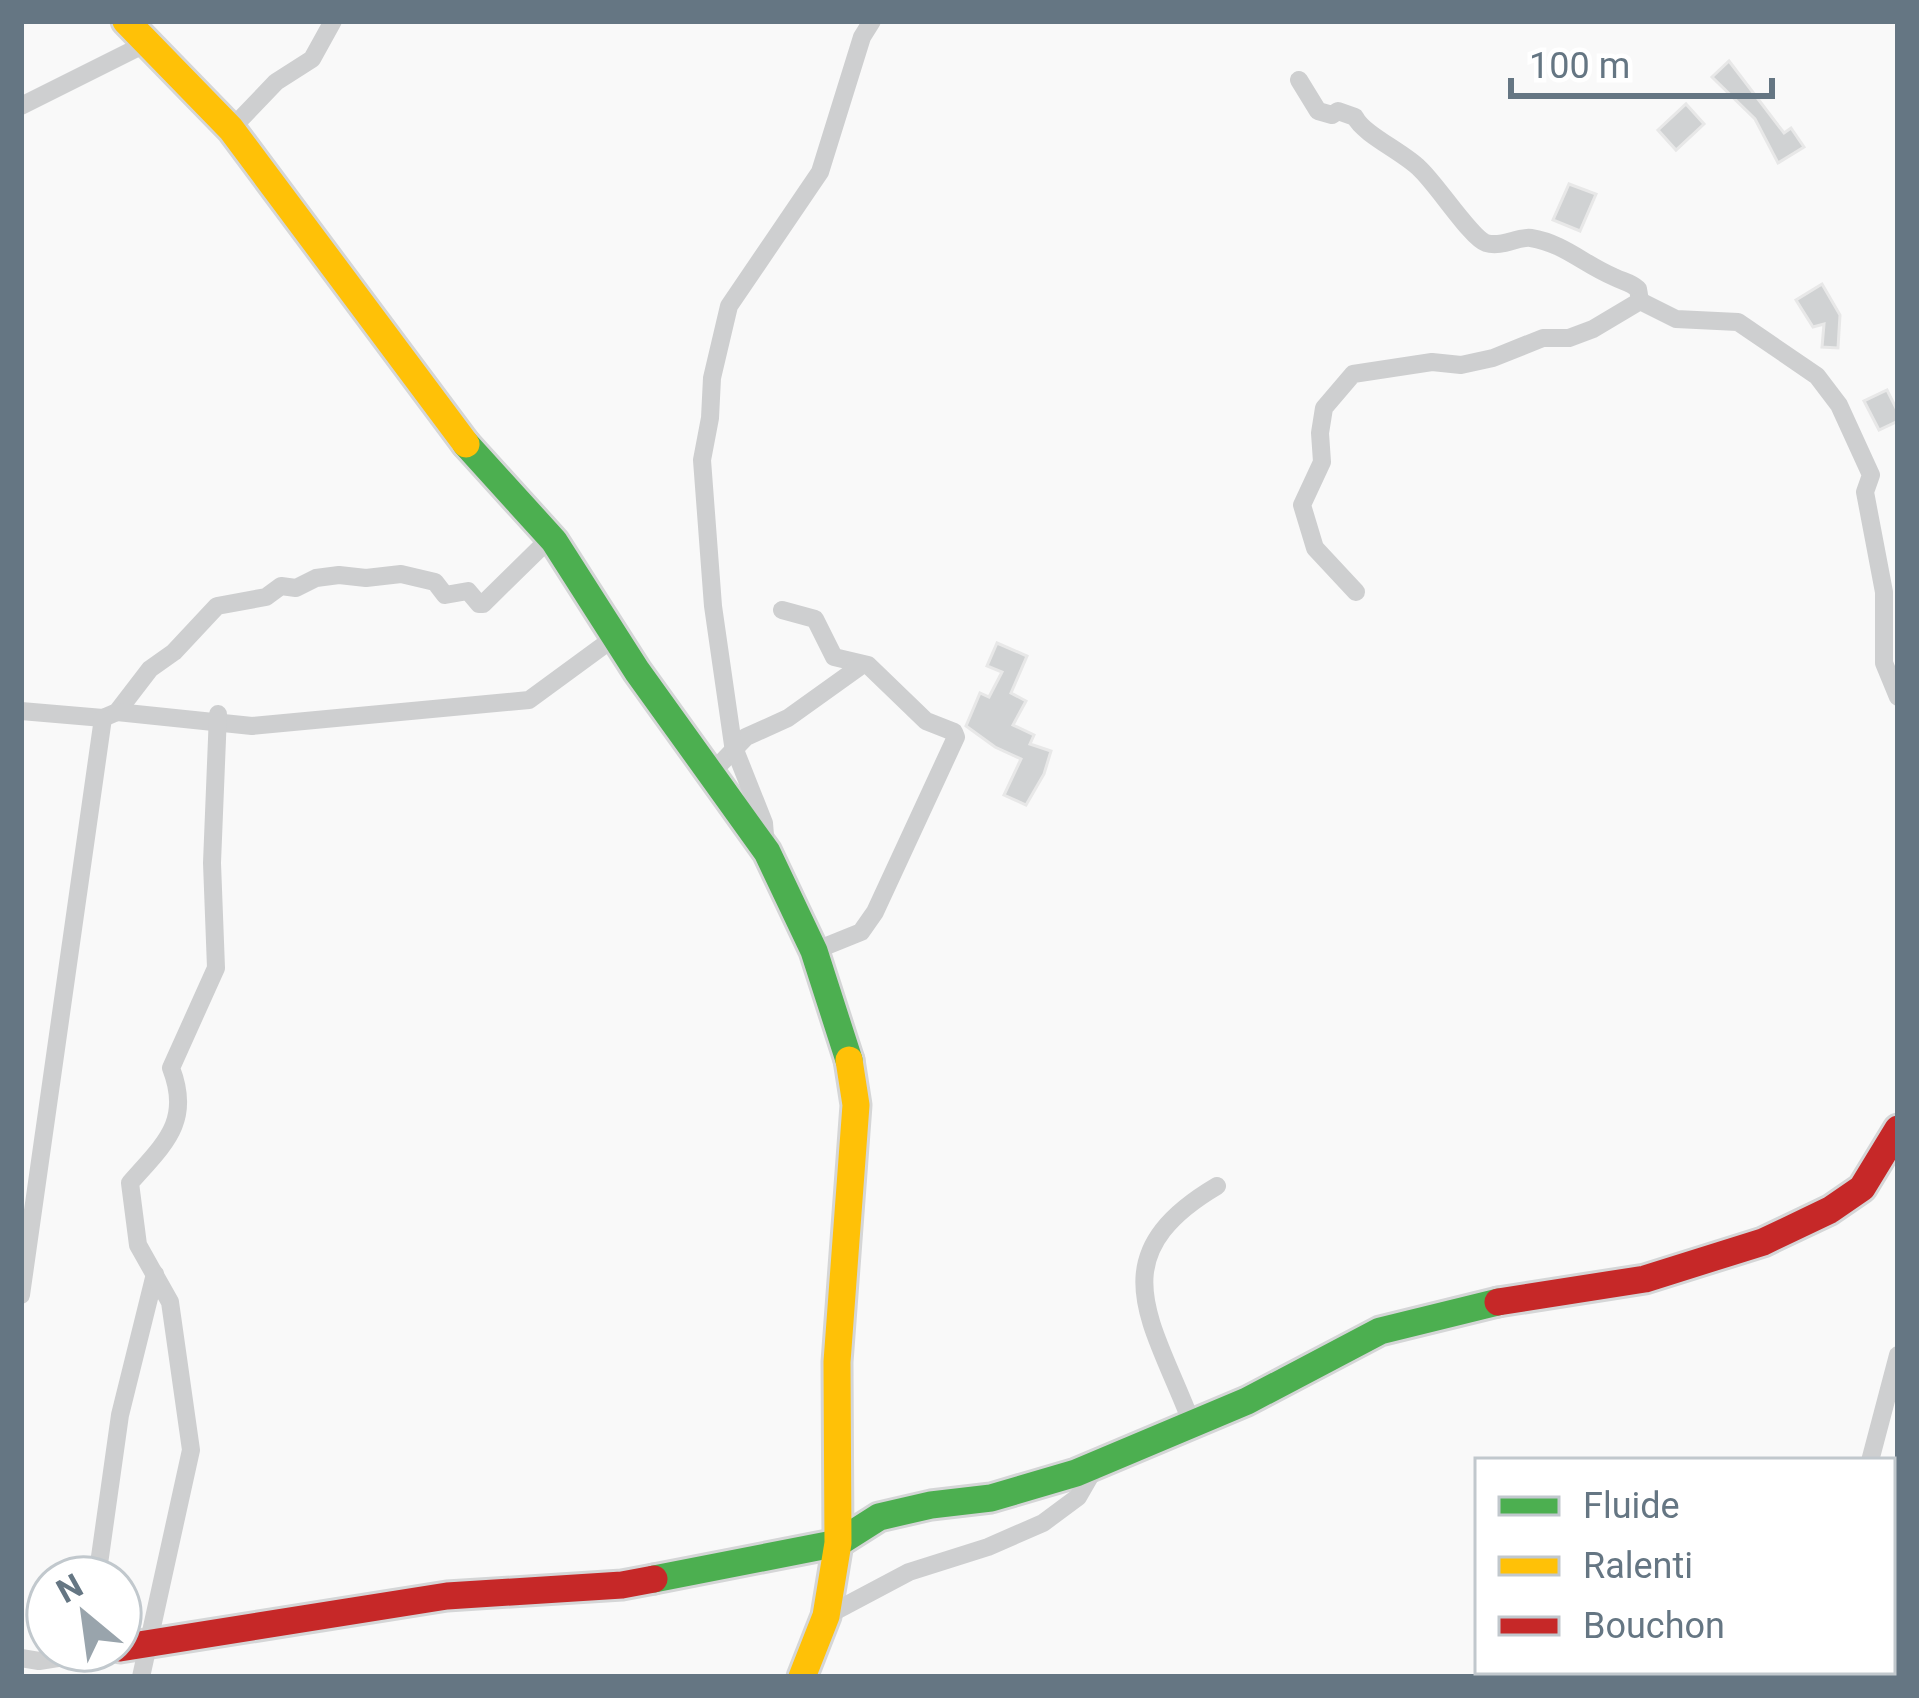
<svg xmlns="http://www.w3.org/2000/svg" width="1919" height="1698" font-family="Roboto,sans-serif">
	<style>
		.building { fill: #d0d2d3; stroke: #e8e8e8; stroke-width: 3 }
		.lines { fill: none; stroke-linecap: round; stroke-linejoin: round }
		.fast-casing { stroke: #d5d6d7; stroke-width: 33 }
		.slow-casing { stroke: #d5d6d7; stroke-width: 33 }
		.jam-casing { stroke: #d5d6d7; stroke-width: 33 }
		.street { stroke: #cecfd0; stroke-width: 18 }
		.fast { stroke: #4caf50; stroke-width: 27 }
		.slow { stroke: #ffc107; stroke-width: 27 }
		.jam { stroke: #c62828; stroke-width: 27 }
	</style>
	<rect width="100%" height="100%" fill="#f9f9f9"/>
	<g class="building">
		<path d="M1729,61L1784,133L1791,128L1804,147L1778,163L1755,119L1712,77Z"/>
		<path d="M1686,104L1704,124L1676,150L1658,130Z"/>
		<path d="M1569,184L1596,194L1580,231L1553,220Z"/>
		<path d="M1822,284L1840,315L1838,348L1822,347L1824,324L1813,327L1796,300Z"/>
		<path d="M1887,390L1898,412V421L1879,430L1864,401Z"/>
		<path d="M997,643L1027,656L1011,693L1026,701L1013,725L1034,735L1030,744L1051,751L1044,774L1026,805L1004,795L1021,759L995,747L966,726L980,693L989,697L1002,672L987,666Z"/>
	</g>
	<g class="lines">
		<defs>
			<g id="fast">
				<path d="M466,444L554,541L637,671L767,852L814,951L849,1060"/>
				<path d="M654,1579L838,1543L879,1517L931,1505L991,1498L1076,1473L1247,1401L1380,1331L1498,1302"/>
			</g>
			<g id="slow">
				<path d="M126,21L231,129L466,444"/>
				<path d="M802,1677L826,1616L838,1543L837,1362L856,1105L849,1060"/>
			</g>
			<g id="jam">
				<path d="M1498,1302L1645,1279L1763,1242L1830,1210L1862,1188L1898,1129"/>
				<path d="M120,1648L447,1596L622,1585L654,1579"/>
			</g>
		</defs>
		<use href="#fast" class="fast-casing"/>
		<use href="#slow" class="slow-casing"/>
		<use href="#jam" class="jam-casing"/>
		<g class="street">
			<path d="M1299,80L1318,111L1332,115L1338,111L1355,117C1363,134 1403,152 1419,168C1436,183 1471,238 1486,243C1502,248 1518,236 1531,238C1563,243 1585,265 1614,277C1624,282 1630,282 1638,289L1640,301"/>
			<path d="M21,106L145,44"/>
			<path d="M231,129L276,82L312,59L333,21"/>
			<path d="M1356,592L1315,548L1302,505L1322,462L1320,433L1324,408L1353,374L1432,362L1461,365L1493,358L1543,338H1569L1593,329L1640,301L1676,319L1738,322L1817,376L1839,405L1871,475L1865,492L1884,592V663L1898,697"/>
			<path d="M782,610L815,619L834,657L868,665L926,721L954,732L956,737L875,912L861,932L814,951"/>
			<path d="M21,711L103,718L117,712L150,669L174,652L217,606L266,597L281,586L296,588L316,578L339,575L366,578L401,574L435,582L445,595L468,591L479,604H483L541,547L554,541"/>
			<path d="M117,712L252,726L529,700L615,637"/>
			<path d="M706,767L722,762L746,737L788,718L862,665"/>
			<path d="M766,848L764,823L733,745L713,606L702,460L710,418L712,378L729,306L820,172L862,37L872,21"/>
			<path d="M21,1295L103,718"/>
			<path d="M1192,1424C1153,1321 1097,1257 1217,1186"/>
			<path d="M1870,1461L1898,1355"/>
			<path d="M97,1578L120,1415L155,1274"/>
			<path d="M826,1616L909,1572L988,1547L1043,1523L1078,1497L1097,1464"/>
			<path d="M21,1658L39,1661L108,1650"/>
			<path d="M141,1677L191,1450L170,1302L138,1245L130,1183C164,1144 192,1122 171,1068L216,968L212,863L218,714"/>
			<path d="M1791,1677L1793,1671"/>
		</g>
		<use href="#fast" class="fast"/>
		<use href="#slow" class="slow"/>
		<use href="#jam" class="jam"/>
	</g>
	<rect width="1919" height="1698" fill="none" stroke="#657683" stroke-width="48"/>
	<rect x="1475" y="1458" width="420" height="216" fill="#ffffff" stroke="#c1c8cd" stroke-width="3"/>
	<rect x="1499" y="1497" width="60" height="18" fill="#4caf50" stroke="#c1c8cd" stroke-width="3"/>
	<text x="1583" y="1518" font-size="36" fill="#657683">Fluide</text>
	<rect x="1499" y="1557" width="60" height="18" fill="#ffc107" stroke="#c1c8cd" stroke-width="3"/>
	<text x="1583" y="1578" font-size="36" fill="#657683">Ralenti</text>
	<rect x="1499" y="1617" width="60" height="18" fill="#c62828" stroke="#c1c8cd" stroke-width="3"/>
	<text x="1583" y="1638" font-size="36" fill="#657683">Bouchon</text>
	<g transform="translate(84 1614) rotate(331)"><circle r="57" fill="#ffffff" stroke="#c1c8cd" stroke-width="3"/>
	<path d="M0-9L21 45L0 30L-21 45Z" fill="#99a4ac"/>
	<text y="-18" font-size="33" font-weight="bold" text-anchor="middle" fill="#657683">N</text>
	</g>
	<path d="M1511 78v18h261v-18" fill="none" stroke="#657683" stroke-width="6"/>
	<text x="1529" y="78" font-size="36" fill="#657683" stroke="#ffffff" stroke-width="9" paint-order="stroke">100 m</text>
</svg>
